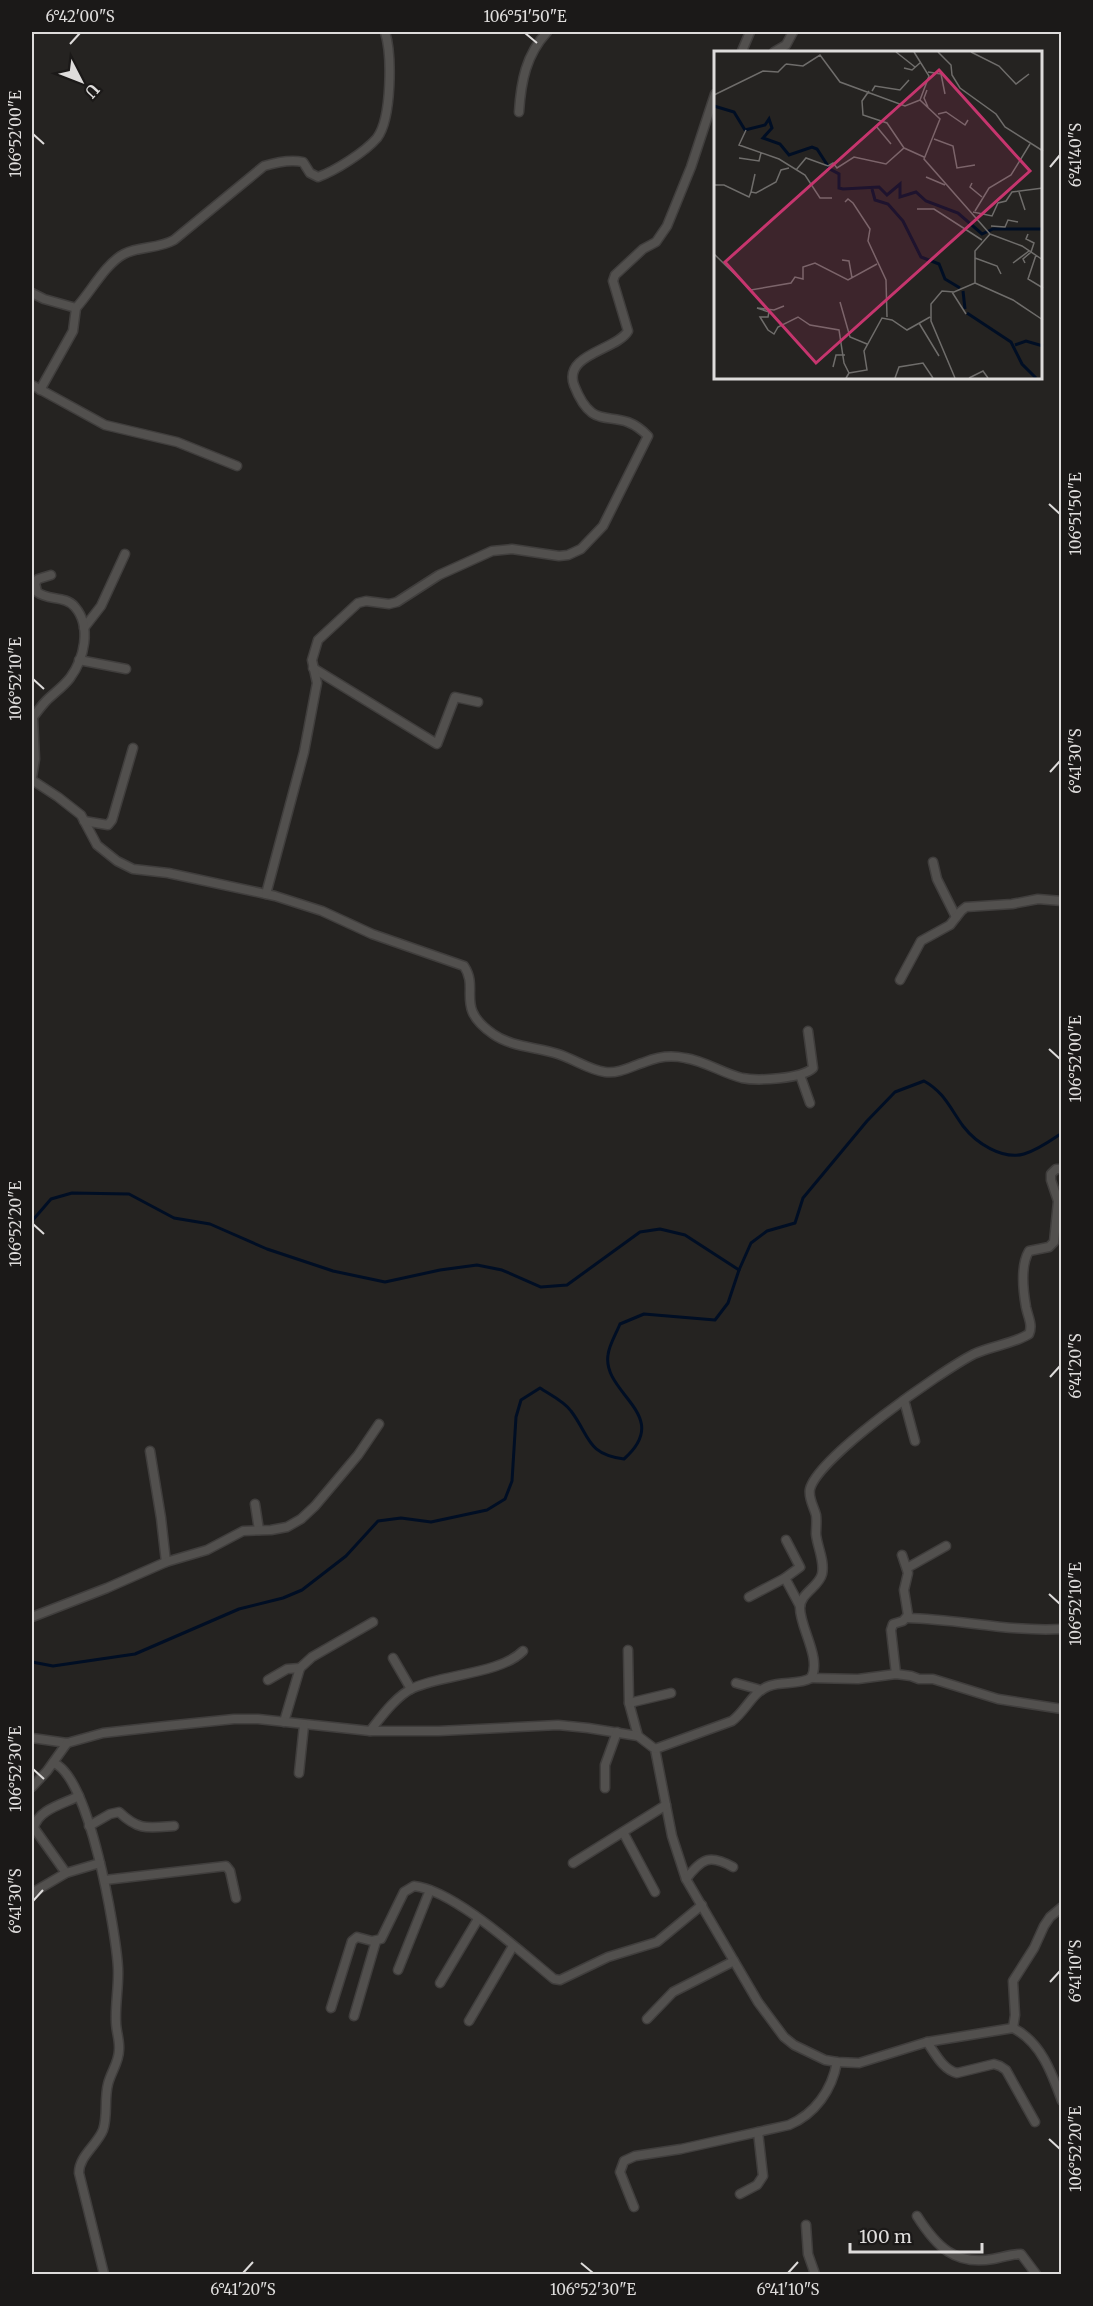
<svg xmlns="http://www.w3.org/2000/svg" width="1093" height="2306" font-family="Merriweather,serif">
	<style>
		.lines { fill: none; stroke-linecap: round; stroke-linejoin: round }
		.stream { stroke: #000e24; stroke-width: 3 }
		.street-casing { stroke: #403e3d; stroke-width: 11 }
		.street { stroke: #52504e; stroke-width: 8 }
		.ticks { fill: none; stroke: #dedcdb; stroke-width: 2 }
		.inset-river { fill: none; stroke: #000e24; stroke-width: 3 }
		.inset-road { fill: none; stroke: #6f6d6b; stroke-width: 1.5 }
		.view { fill: #c6356e; fill-opacity: 0.15; stroke: #c6356e; stroke-width: 3 }
		.inset-edge { fill: none; stroke: #dedcdb; stroke-width: 3 }
		.neatline { fill: none; stroke: #dedcdb; stroke-width: 2 }
		.ticks-label { font-size: 15px; text-anchor: middle; fill: #dedcdb }
	</style>
	<rect width="100%" height="100%" fill="#252321"/>
	<g class="lines">
		<g class="stream">
			<path d="M32,1221L51,1199L72,1193L129,1194L174,1218L210,1224L267,1249L333,1271L385,1282L440,1270L477,1265L502,1270L541,1287L567,1285L640,1232L660,1229L685,1235L739,1270"/>
			<path d="M32,1662L53,1666L135,1654L239,1609L283,1598L302,1590L346,1556L378,1521L401,1518L431,1522L487,1510L505,1499L512,1481L516,1417L521,1400L540,1388C549,1394 564,1401 571,1411C590,1436 586,1454 624,1459C674,1415 602,1394 608,1355C609,1345 616,1334 620,1324L644,1314L715,1320L728,1303L739,1270L751,1243L767,1231L795,1223L803,1198L867,1121L895,1092L924,1081C944,1092 950,1108 963,1126C976,1143 1002,1160 1024,1154C1038,1150 1050,1141 1062,1133"/>
		</g>
		<defs>
			<g id="street">
				<path d="M742,51L750,32"/>
				<path d="M774,52L786,45L793,32"/>
				<path d="M519,112C521,81 526,55 547,32"/>
				<path d="M32,293L44,299L76,308C90,293 106,263 124,254C140,246 158,249 174,240L264,166C277,162 290,159 303,162L310,173L318,177C335,171 365,152 377,138C392,118 392,54 385,32"/>
				<path d="M32,385L105,425L177,442L237,466"/>
				<path d="M40,390L73,331L76,308"/>
				<path d="M84,628L101,606L125,554"/>
				<path d="M79,660L126,669"/>
				<path d="M313,668L437,744L455,697L478,702"/>
				<path d="M32,718C36,714 41,706 46,701C54,693 63,687 70,678C84,659 92,627 75,607C65,595 48,601 37,592L35,583L38,579L51,575"/>
				<path d="M32,777L35,759L33,718"/>
				<path d="M32,780L58,797L81,815L97,845L117,861L133,869L168,873L275,896L322,911L372,934L464,966C480,990 454,1007 493,1034C511,1047 537,1047 558,1054C574,1059 589,1070 605,1072C619,1074 632,1066 645,1062C657,1057 672,1055 685,1058C705,1061 722,1073 742,1078C757,1081 802,1079 813,1068L808,1031"/>
				<path d="M84,821L108,825L112,820L133,748"/>
				<path d="M933,862L937,879L956,917"/>
				<path d="M266,894L304,752L317,683L312,660L318,640L358,603L366,601L389,604L397,602L439,575L492,551L512,549L559,556L568,555L581,549L603,526L648,436C615,402 595,439 574,385C563,354 617,350 628,331L613,281L615,275L643,249L656,242L667,226L691,167L715,94"/>
				<path d="M900,980L921,941L950,925L961,911L966,907L1012,904L1038,899L1062,901"/>
				<path d="M800,1075L810,1103"/>
				<path d="M904,1400L915,1441"/>
				<path d="M150,1451L161,1518L166,1562"/>
				<path d="M255,1504L259,1530"/>
				<path d="M907,1568L946,1546"/>
				<path d="M785,1578L800,1567L786,1540"/>
				<path d="M749,1597L785,1578L800,1606"/>
				<path d="M32,1617L107,1588L166,1562L207,1550L243,1531L271,1530L287,1527L301,1519L315,1506L358,1455L379,1424"/>
				<path d="M907,1618C960,1619 1008,1632 1062,1629"/>
				<path d="M628,1650L629,1703L638,1736"/>
				<path d="M393,1658L411,1689"/>
				<path d="M896,1674L891,1630L893,1624L903,1621L908,1615L904,1590L908,1573L902,1555"/>
				<path d="M811,1678L858,1679L896,1674L911,1676L919,1679H933L998,1699L1062,1709"/>
				<path d="M268,1680L287,1669L300,1668"/>
				<path d="M736,1683L761,1690"/>
				<path d="M629,1703L671,1693"/>
				<path d="M284,1722L300,1668L312,1657L373,1622"/>
				<path d="M370,1731C381,1717 396,1696 413,1688C444,1674 500,1674 523,1651"/>
				<path d="M32,1738L67,1743L103,1733L166,1726L234,1719H258L370,1731H439L558,1725L588,1728L638,1736L655,1749L672,1836L686,1879L758,2002L784,2037L794,2045L825,2060L837,2062L859,2063L927,2042L1013,2028C1041,2042 1052,2073 1062,2101"/>
				<path d="M655,1749L732,1721C746,1711 752,1692 769,1686C782,1681 799,1685 811,1678C822,1659 800,1628 800,1608C800,1593 819,1587 822,1574C825,1561 817,1546 816,1534C816,1528 817,1521 816,1515C814,1507 808,1498 810,1489C818,1457 941,1371 974,1354C991,1346 1013,1344 1029,1334C1033,1325 1028,1317 1026,1307C1023,1290 1020,1266 1029,1251L1049,1247L1054,1242L1058,1201L1051,1180V1174L1056,1169H1062"/>
				<path d="M53,1763C89,1773 116,1932 118,1968C119,1986 115,2004 116,2022C116,2031 120,2041 119,2050C119,2062 111,2072 108,2084C104,2099 108,2116 103,2130C97,2145 79,2156 79,2173L104,2274"/>
				<path d="M299,1773L304,1725"/>
				<path d="M32,1787L47,1771L67,1743"/>
				<path d="M605,1788V1765L617,1732"/>
				<path d="M89,1826L110,1814L119,1812C139,1831 148,1828 174,1826"/>
				<path d="M623,1832L655,1892"/>
				<path d="M573,1863L666,1805"/>
				<path d="M66,1873L34,1828C37,1810 63,1804 79,1796"/>
				<path d="M686,1879C702,1858 710,1854 733,1867"/>
				<path d="M105,1880L226,1866L230,1871L236,1898"/>
				<path d="M32,1893L66,1873L100,1863"/>
				<path d="M398,1970L430,1890"/>
				<path d="M440,1983L478,1919"/>
				<path d="M331,2008L352,1941L357,1937L372,1941L381,1939L404,1892L414,1886C454,1890 522,1953 554,1979L560,1980L608,1957L657,1942L702,1905"/>
				<path d="M354,2016L376,1941"/>
				<path d="M647,2019L673,1992L734,1961"/>
				<path d="M469,2021L513,1946"/>
				<path d="M1013,2028L1015,2015L1013,1981L1034,1948L1044,1926L1050,1917L1062,1907"/>
				<path d="M927,2042C935,2053 943,2070 957,2073L994,2064L1000,2066L1006,2070L1035,2122"/>
				<path d="M740,2194L757,2185L763,2176L758,2132"/>
				<path d="M634,2207L620,2172L624,2161L635,2156L681,2149L789,2125C815,2114 832,2090 837,2062"/>
				<path d="M917,2216C936,2246 955,2266 993,2259C1003,2257 1012,2254 1021,2254L1036,2274"/>
				<path d="M806,2225L808,2254L815,2274"/>
			</g>
		</defs>
		<use href="#street" class="street-casing"/>
		<use href="#street" class="street"/>
	</g>
	<path class="ticks" d="M525,33L537,43M70,44L80,33M33,134L44,144M1050,167L1060,155M1049,504L1060,514M33,679L44,689M1050,772L1060,761M1049,1049L1060,1059M33,1224L44,1234M1050,1377L1060,1366M1049,1594L1060,1604M33,1769L44,1779M33,1901L43,1890M1050,1982L1060,1971M1049,2139L1060,2149M581,2263L593,2273M243,2273L253,2262M788,2273L798,2262"/>
	<g transform="translate(714 51)">
		<rect width="328" height="328" fill="#252321"/>
		<path class="inset-river" d="M0,55L20,61L31,79L51,74L55,68L58,77L49,87L66,93L75,104L98,96L103,98L116,118L125,123V137L129,138L165,136L173,144L186,133V146L202,141L212,150L244,162L268,183L279,178H329M158,138L161,149L174,153L189,170L207,206L225,213L231,228L246,237M249,240L251,258M253,262L297,291L308,313L322,327M301,294L312,290L329,295"/>
		<path class="inset-road" d="M182,1L201,16M200,1L215,25L206,49L226,68L210,108L276,183L261,200V232L240,241L228,240L217,253V270L241,327M224,1L237,14L238,24L246,37L282,63L291,76L329,100M257,1L285,15L302,33L315,23M72,13L89,15L106,4L126,31L191,55L206,49M190,17L198,19L207,11M214,21L227,23L231,43M213,39L210,47L214,56M155,40L148,50L149,64L173,72L190,97M158,40L161,35L186,39L195,29M0,44L49,20L64,21L72,13M224,63L232,61L251,74L254,69M162,75L177,93M32,79L25,94L65,108L91,124L106,147H118M220,88L239,95L243,117L261,114M25,107L45,110L47,102M82,119L92,107L114,115L119,112L123,117L140,106L172,113L190,97L210,106M41,123L37,141L42,142L62,131L67,119L75,117M212,126L231,134M258,132L256,136L268,146M0,134H10L35,146L37,141M305,141L311,159M131,151L134,148L139,152L156,178L154,190L172,229L173,266M203,158H220L268,189M261,160L275,137L297,124L316,93M259,161L278,165L284,152L292,150L298,141L329,137M277,175L291,176L294,169L304,171M276,183L308,195L329,209M0,203L37,239L77,232L81,226L89,228V216L101,212L134,229L163,213M322,204L314,228L329,237M261,207L283,215L287,223M128,209L135,210L138,227M299,212L315,200M311,212L309,208L317,201L320,192L312,188L314,183M261,232L299,249L329,269M238,241L252,263M126,251L136,286L153,293M70,255L60,259L43,257L55,261L54,266H46L54,279L60,283L64,276L84,266L96,274L125,279L130,312L135,322M205,272L225,305M119,316L122,304H131M132,327L135,322L153,319L150,300L168,267L178,269L193,279L216,266M181,327L185,316L209,312L219,327M255,327L269,320L274,327"/>
		<path class="view" d="M225,19L316,120L102,312L11,211Z"/>
		<rect width="328" height="328" class="inset-edge"/>
	</g>
	<rect width="1093" height="2306" fill="none" stroke="#1b1918" stroke-width="66"/>
	<g transform="translate(81 81) rotate(132)" stroke="#1b1918" stroke-width="4.5" paint-order="stroke">
	<path d="M0-4.5L10 22L0 15L-10 22Z" fill="#dedcdb"/>
	<text y="-9" font-size="16" font-weight="bold" text-anchor="middle" fill="#dedcdb">U</text>
	</g>
	<path d="M850 2243v9h132v-9" fill="none" stroke="#dedcdb" stroke-width="3"/>
	<text x="859" y="2243" font-size="18" fill="#dedcdb" stroke="#1b1918" stroke-width="4.5" paint-order="stroke">100 m</text>
	<rect x="33" y="33" width="1027" height="2240" class="neatline"/>
	<g class="ticks-label">
		<text x="80" y="22">6°42'00"S</text>
		<text x="525" y="22">106°51'50"E</text>
		<text transform="translate(16 134) rotate(-90)" y="5">106°52'00"E</text>
		<text transform="translate(1076 155) rotate(-90)" y="5">6°41'40"S</text>
		<text transform="translate(1076 514) rotate(-90)" y="5">106°51'50"E</text>
		<text transform="translate(16 679) rotate(-90)" y="5">106°52'10"E</text>
		<text transform="translate(1076 761) rotate(-90)" y="5">6°41'30"S</text>
		<text transform="translate(1076 1059) rotate(-90)" y="5">106°52'00"E</text>
		<text transform="translate(16 1224) rotate(-90)" y="5">106°52'20"E</text>
		<text transform="translate(1076 1366) rotate(-90)" y="5">6°41'20"S</text>
		<text transform="translate(1076 1604) rotate(-90)" y="5">106°52'10"E</text>
		<text transform="translate(16 1769) rotate(-90)" y="5">106°52'30"E</text>
		<text transform="translate(16 1901) rotate(-90)" y="5">6°41'30"S</text>
		<text transform="translate(1076 1971) rotate(-90)" y="5">6°41'10"S</text>
		<text transform="translate(1076 2149) rotate(-90)" y="5">106°52'20"E</text>
		<text x="243" y="2295">6°41'20"S</text>
		<text x="593" y="2295">106°52'30"E</text>
		<text x="788" y="2295">6°41'10"S</text>
	</g>
</svg>
